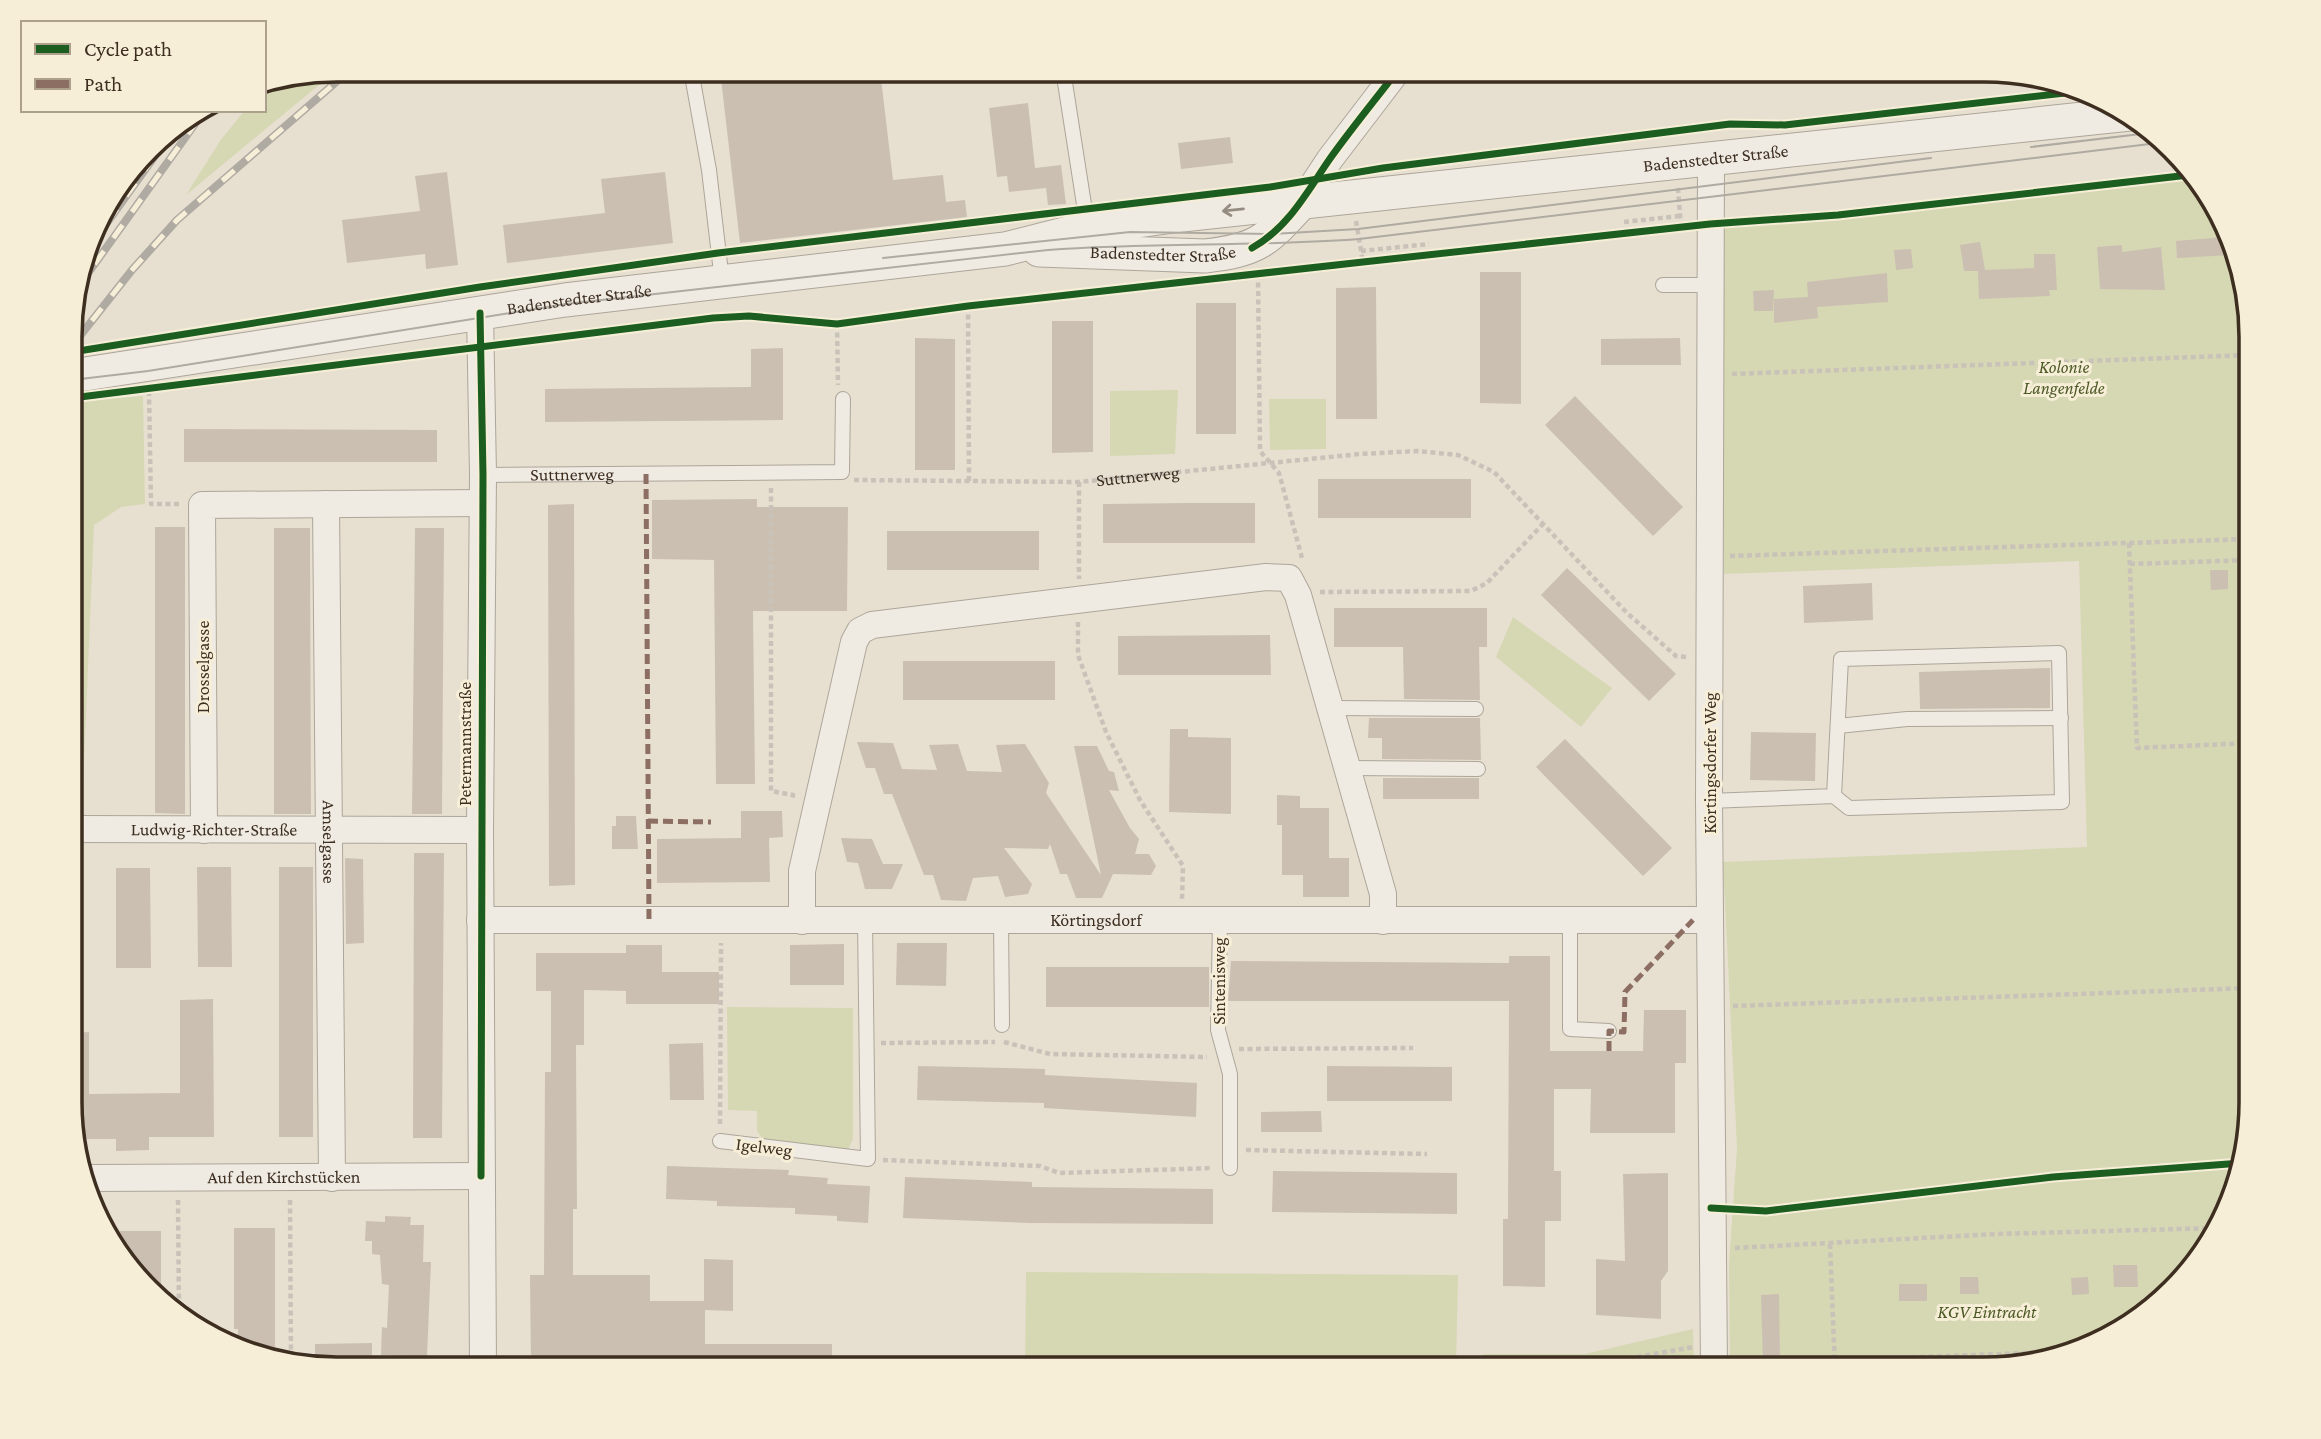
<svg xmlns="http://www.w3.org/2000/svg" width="2321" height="1439" font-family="'Crimson Pro',serif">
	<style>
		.green { fill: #d6d7b3 }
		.building { fill: #cbbfb2 }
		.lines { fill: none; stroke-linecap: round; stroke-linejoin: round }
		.service-casing { stroke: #ada599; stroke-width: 16 }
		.minor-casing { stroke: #ada599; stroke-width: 28 }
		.tertiary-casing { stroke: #ada599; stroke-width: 35 }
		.path { stroke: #c8c2b9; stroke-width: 4.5; stroke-dasharray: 5 3.5; stroke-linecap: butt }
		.service { stroke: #efebe3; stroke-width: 14 }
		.minor { stroke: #efebe3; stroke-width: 26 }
		.tertiary { stroke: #efebe3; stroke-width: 33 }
		.tram { stroke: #afaaa2; stroke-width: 2 }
		.rail-casing { stroke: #afaaa2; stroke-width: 8 }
		.rail { stroke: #f7eed8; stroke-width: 5; stroke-dasharray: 16; stroke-linecap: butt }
		.quiet { stroke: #8d6e63; stroke-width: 5; stroke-dasharray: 10 5; stroke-linecap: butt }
		.cycleway-casing { stroke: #f7eed8; stroke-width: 11 }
		.cycleway { stroke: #1b5e20; stroke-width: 7 }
		.oneway { stroke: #968c82 }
		.labels { text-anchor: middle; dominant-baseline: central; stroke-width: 6; stroke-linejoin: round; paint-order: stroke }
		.street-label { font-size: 18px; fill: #3d2e20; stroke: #f7eed8 }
		.park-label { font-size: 18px; font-style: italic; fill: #4d5a26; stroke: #f7eed8 }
		.rim { fill: none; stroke: #3d2e20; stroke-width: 3.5 }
	</style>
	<rect width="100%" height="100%" fill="#e7e0d1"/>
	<g class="green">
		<path d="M337,70L186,195L220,141L245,110H264L267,84Z"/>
		<path d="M2191,178L2215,204L2250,320V1119L2237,1187L2206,1250L2117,1333L2001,1368L1730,1369L1729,1264L1737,1148L1723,862L2087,847L2079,561L1724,574L1722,228Z"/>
		<path d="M1178,390L1175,454L1110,456V391Z"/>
		<path d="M143,396L145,504L121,507L94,525L82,811H72V402Z"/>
		<path d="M1269,399H1326V449L1270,450Z"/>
		<path d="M1513,617L1612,688L1581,727L1496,657Z"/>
		<path d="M727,1007L853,1008V1139L848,1150L764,1141L757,1131V1111L728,1110Z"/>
		<path d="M1026,1272L1458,1275L1456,1369H1025Z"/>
		<path d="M1693,1329L1694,1369H1482L1483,1354H1585Z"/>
	</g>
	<g class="building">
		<path d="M720,70H880L893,180L943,175L946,202L965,200L967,217L740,243Z"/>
		<path d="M1028,103L1035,168L1061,165L1066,204L1048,205L1046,188L1009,192L1007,176L997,177L989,108Z"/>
		<path d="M1230,137L1233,163L1181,169L1178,143Z"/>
		<path d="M447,172L458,265L426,269L425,254L347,263L342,220L420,211L415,176Z"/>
		<path d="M665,172L673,243L507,263L503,225L605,213L601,179Z"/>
		<path d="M2225,237L2231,255L2177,258L2176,241Z"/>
		<path d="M1980,242L1985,270L2034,268V254H2055L2057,290H2049L2050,296L1979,299L1978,271H1964L1960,245Z"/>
		<path d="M2122,245V252L2161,247L2165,290L2100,289L2097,247Z"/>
		<path d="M1911,249L1913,268L1896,270L1894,250Z"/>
		<path d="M1480,272H1521V404L1480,403Z"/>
		<path d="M1887,273L1888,302L1817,307L1818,318L1774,323V299L1808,297L1807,282Z"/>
		<path d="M1376,287L1377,419H1336V288Z"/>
		<path d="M1774,290L1773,311H1754L1753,291Z"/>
		<rect x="1196" y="303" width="40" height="131"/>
		<path d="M1052,321H1093V452L1052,453Z"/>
		<path d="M915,338L955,339V470H915Z"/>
		<path d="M1680,338L1681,365H1601V339Z"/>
		<path d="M783,348V420L545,422V389L751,387V349Z"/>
		<path d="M1575,396L1683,507L1653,536L1545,425Z"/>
		<path d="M184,429L437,430V462H184Z"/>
		<rect x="1318" y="479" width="153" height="39"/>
		<path d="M757,499V507H848L847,611H753L755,784H716L714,560L652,559V500Z"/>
		<path d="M1188,503H1255V543H1103V504Z"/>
		<path d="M574,504L575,885L549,886L548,505Z"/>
		<path d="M155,527H185V814L155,813Z"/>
		<path d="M274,528H310L311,814H274Z"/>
		<path d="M415,528H444L442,814H412Z"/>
		<rect x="887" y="531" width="152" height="39"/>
		<path d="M1567,568L1676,674L1649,701L1541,595Z"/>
		<path d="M2210,570H2228V589L2211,590Z"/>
		<path d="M1872,583L1873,620L1804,623L1803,586Z"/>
		<path d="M1334,608H1487V647H1479L1480,700L1404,699L1403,647H1334Z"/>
		<path d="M1270,635L1271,675H1118V636Z"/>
		<rect x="903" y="661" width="152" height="39"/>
		<path d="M2050,668V708L1920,709L1919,672Z"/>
		<path d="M1369,718H1480L1481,760L1382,759V738H1368Z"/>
		<path d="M1170,729H1188V737L1231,738V814L1169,812Z"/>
		<path d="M1751,732L1816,733L1815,781L1750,780Z"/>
		<path d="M1565,739L1672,848L1643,876L1536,767Z"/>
		<path d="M857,742L893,743L902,769L937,770L929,745L958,744L967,771L1002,772L996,745L1025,744L1049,783L1046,793L1101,875L1074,746H1097L1109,771L1114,772L1119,791L1109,790L1130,828L1139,839L1135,854H1149L1156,866L1151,875L1113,874L1102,898H1076L1067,874H1060L1050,844L1048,849L1004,848L1032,884L1028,894L1005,897L998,876L973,878L966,901L941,900L933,875H924L892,794H884L875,768H866Z"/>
		<rect x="1383" y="778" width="96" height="21"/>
		<path d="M1277,795L1300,796V808H1329V858H1349V897H1303V875H1282V825H1277Z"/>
		<path d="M741,811H782L783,837L769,838L770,882L657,883V839L741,838Z"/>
		<path d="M616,816H636L638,849H612V826H616Z"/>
		<path d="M841,838L872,839L883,864H903L892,889H865L858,863L847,862Z"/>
		<path d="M414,853H444L442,1138H413Z"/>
		<path d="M345,858L363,859L364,943L346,944Z"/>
		<path d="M197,867H231L232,967H198Z"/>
		<rect x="279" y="867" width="34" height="270"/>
		<path d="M116,868H150L151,968H116Z"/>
		<path d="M897,943H947L946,986L896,985Z"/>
		<path d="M844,944V985H790V945Z"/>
		<path d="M626,945H662V972H719V1004H626V991L584,990V1045H576L577,1209H573V1275H650V1301H704V1259L733,1260V1311L705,1310V1344H832V1369H531L530,1275H544L545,1072H551V991H536V953H626Z"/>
		<path d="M1509,956H1550V1051H1643L1644,1010H1686V1063H1675V1133H1590L1591,1089H1554V1171H1561V1221H1545V1287L1503,1286V1219H1508L1509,1001H1228L1231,961L1509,963Z"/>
		<rect x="1046" y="967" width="163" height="40"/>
		<path d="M213,999L214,1137H149V1150L116,1151V1139H73L72,1033L89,1032V1094L180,1093V1000Z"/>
		<path d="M703,1043L704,1100H670L669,1044Z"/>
		<path d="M918,1066L1045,1069V1075L1197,1083L1196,1117L1044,1108V1103L917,1100Z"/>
		<path d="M1327,1066L1452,1067V1101H1327Z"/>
		<path d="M1321,1111L1322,1132H1261V1112Z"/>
		<path d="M667,1166L789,1170L788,1175L828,1178L827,1184L870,1186L868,1223L837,1221V1216L795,1214V1208L717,1206V1201L666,1199Z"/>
		<path d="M1273,1171L1457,1173V1214L1272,1212Z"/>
		<path d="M1668,1173V1271L1661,1281V1319L1596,1315V1259L1625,1261L1623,1174Z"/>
		<path d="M905,1177L1032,1182V1187L1213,1189V1224L1031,1223L903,1218Z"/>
		<path d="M385,1216L411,1217L410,1225H424L423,1262H431L427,1357L381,1355L382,1327L387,1328L389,1285L382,1284L380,1255L372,1254V1241H365L366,1221L385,1222Z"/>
		<path d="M234,1228H275V1359L252,1355L237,1348L238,1329H234Z"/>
		<path d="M120,1231H161V1294L120,1250Z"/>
		<path d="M2113,1265H2137L2138,1287H2114Z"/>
		<path d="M1960,1277H1978L1979,1294H1960Z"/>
		<path d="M2088,1277L2089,1294L2072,1295L2071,1278Z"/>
		<rect x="1899" y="1284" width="28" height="17"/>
		<path d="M1779,1294L1780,1363L1763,1364L1761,1295Z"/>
		<path d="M372,1343V1360H315V1344Z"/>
	</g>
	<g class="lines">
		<defs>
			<g id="service">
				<path d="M691,70L709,170L722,281"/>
				<path d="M1063,70L1088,230"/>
				<path d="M1663,285H1710"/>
				<path id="s2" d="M483,475L842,472L843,399"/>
				<path d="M1331,708L1476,709"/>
				<path d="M1838,726L1907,719L2061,718"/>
				<path d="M1348,768L1478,769"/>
				<path d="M1709,801L1834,796L1849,808L2062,802L2059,653L1841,659L1834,796"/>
				<path d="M1220,919L1218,1030L1230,1074V1168"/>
				<path d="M1001,920L1002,1025"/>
				<path d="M1570,921V1029L1609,1031"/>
				<path d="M720,1141L868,1159L865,920"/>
			</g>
			<g id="minor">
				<path d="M1711,157L1709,801L1714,1369"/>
				<path d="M1301,203L1330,159L1398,70"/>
				<path d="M480,313L483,475L480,830L483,1369"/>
				<path id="s3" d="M326,504L332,1178"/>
				<path id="s4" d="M72,829L480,830"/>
				<path d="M204,830L202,505L482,503"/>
				<path id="s5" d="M480,920H1710"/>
				<path d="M802,921V871L854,642L860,631L872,625L1266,577L1289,578L1298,595L1383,894V921"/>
				<path id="s6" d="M86,1178L481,1176"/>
			</g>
			<g id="tertiary">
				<path id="s7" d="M1039,250L1205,256C1258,250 1266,241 1301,203"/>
				<path id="s8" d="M72,376L565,300L1005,249L1088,228L1173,216L2130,114"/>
			</g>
		</defs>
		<use href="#service" class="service-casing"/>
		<use href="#minor" class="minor-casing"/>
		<use href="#tertiary" class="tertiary-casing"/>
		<g class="path">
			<path d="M1678,188L1681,228"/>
			<path d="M1356,221L1363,262"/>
			<path d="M1624,222L1680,216"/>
			<path d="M1361,251L1429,244"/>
			<path d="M1258,274L1260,451L1279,473L1302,558"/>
			<path d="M968,306L969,481"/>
			<path d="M837,324L838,385"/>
			<path d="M1732,374L2250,355"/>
			<path d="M149,391L151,504H180"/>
			<path id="s1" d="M854,480L1079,482L1360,454L1417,451L1458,455L1494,472L1627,613L1676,656L1687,657"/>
			<path d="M1079,482V579"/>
			<path d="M771,488V791L793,795L792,799"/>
			<path d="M2129,543L2137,748L2250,743"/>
			<path d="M1730,556L2250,539"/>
			<path d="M2130,564L2250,560"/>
			<path d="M1320,592L1471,591L1487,583L1543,524"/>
			<path d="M1078,622V655L1106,732L1140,800L1183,866L1182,900"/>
			<path d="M1733,1006L2250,988"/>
			<path d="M1004,1042L1050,1054L1207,1057"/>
			<path d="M881,1043L995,1042"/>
			<path d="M1239,1049L1413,1048"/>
			<path d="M720,1124L721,943"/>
			<path d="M1246,1150L1427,1154"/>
			<path d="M883,1160L1040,1166L1059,1173L1213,1168"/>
			<path d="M178,1200L179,1313"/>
			<path d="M290,1200L291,1361"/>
			<path d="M1830,1244L1835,1369"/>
			<path d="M1735,1248L1997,1234L2217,1228"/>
			<path d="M1835,1360L2055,1352"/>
			<path d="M1570,1369L1693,1347"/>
		</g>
		<use href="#service" class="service"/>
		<use href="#minor" class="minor"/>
		<use href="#tertiary" class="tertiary"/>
		<g class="tram">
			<path d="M2031,147L2149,133"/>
			<path d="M883,258L1130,232L1272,234L1358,229L1931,158"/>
			<path d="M72,380L148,371L566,304L1048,250C1152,242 1255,247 1359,239L2158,143"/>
		</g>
		<defs>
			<g id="rail">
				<path d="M89,248L175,128"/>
				<path d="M76,290L205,110"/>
				<path d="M72,346L132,270L177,220L350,70"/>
			</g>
		</defs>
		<use href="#rail" class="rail-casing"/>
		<use href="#rail" class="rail"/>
		<g class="quiet">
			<path d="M646,474L649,921"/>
			<path d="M648,821L711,822"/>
			<path d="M1609,1051V1031L1624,1032L1625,992L1693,920"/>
		</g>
		<defs>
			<g id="cycleway">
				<path d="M1252,248C1288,228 1307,192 1329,160C1351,129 1375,100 1398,70"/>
				<path d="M480,313L483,475L481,1176"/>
				<path d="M72,352L480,287L718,253L1270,187L1383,168L1730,124L1785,125L2083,91"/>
				<path d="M72,398L713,318L749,316L837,324L968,306L1363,262L1710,224L1838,215L2189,175"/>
				<path d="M1711,1208L1766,1211L2053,1177L2242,1163"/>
			</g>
		</defs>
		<use href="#cycleway" class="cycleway-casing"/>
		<use href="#cycleway" class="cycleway"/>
	</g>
	<defs><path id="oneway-shaft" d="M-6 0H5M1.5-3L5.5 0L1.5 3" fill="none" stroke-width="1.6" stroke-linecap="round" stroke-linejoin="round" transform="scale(1.75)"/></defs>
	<use class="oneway" href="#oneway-shaft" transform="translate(1233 210) rotate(174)"/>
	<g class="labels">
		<g class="street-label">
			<text stroke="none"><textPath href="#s8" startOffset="1659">Badenstedter Straße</textPath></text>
			<text stroke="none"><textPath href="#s7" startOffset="124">Badenstedter Straße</textPath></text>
			<text stroke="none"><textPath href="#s8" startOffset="513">Badenstedter Straße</textPath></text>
			<text stroke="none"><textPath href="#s2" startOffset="89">Suttnerweg</textPath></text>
			<text stroke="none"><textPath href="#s1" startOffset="284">Suttnerweg</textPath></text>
			<text transform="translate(203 667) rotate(-90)">Drosselgasse</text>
			<text transform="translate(465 744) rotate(-90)">Petermannstraße</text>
			<text transform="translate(1710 763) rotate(-90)">Körtingsdorfer Weg</text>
			<text stroke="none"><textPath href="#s4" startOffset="142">Ludwig-Richter-Straße</textPath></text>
			<text stroke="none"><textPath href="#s3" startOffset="338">Amselgasse</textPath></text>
			<text stroke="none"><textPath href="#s5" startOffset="616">Körtingsdorf</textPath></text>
			<text transform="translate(1219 981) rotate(-90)">Sintenisweg</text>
			<text transform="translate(764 1147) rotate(7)">Igelweg</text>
			<text stroke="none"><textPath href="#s6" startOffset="198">Auf den Kirchstücken</textPath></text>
		</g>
		<g class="park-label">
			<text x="2064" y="367">Kolonie<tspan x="2064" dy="21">Langenfelde</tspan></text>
			<text x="1987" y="1312">KGV Eintracht</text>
		</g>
	</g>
	<path d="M0 0H2321V1439H0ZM337 82H1984A255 255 0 0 1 2239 337V1102A255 255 0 0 1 1984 1357H337A255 255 0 0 1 82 1102V337A255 255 0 0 1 337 82Z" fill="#f7eed8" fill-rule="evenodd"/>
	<path class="rim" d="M337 82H1984A255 255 0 0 1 2239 337V1102A255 255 0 0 1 1984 1357H337A255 255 0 0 1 82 1102V337A255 255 0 0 1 337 82Z"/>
	<rect x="21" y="21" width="245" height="91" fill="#f7eed8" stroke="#ada18e" stroke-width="2"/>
	<rect x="35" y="44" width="35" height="10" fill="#1b5e20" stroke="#ada18e" stroke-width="2"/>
	<text x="84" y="56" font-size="21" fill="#3d2e20">Cycle path</text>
	<rect x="35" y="79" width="35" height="10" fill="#8d6e63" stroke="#ada18e" stroke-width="2"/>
	<text x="84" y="91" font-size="21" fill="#3d2e20">Path</text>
</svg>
